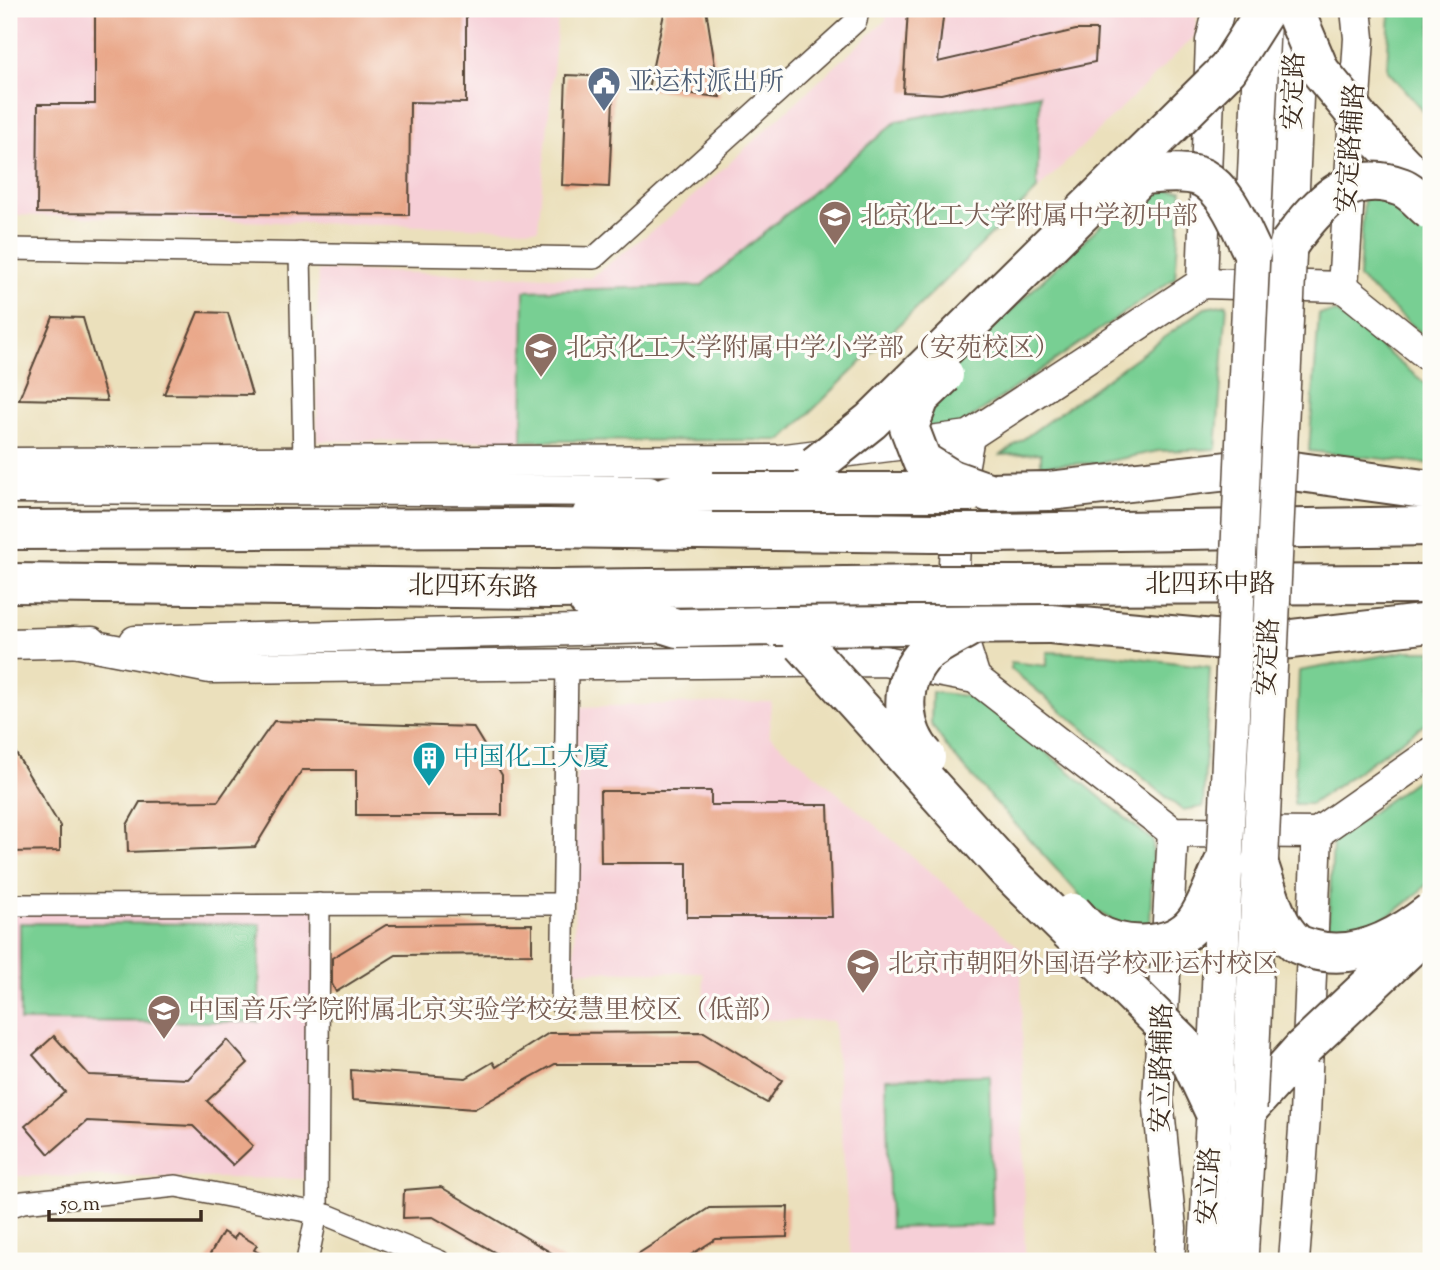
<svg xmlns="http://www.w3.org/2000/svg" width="1440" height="1270" font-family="'Sorts Mill Goudy','Noto Serif SC',serif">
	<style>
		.built { fill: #f6cfd7 }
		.green { fill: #78cf93; stroke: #5a7c58; stroke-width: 2 }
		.building { fill: #e9a789 }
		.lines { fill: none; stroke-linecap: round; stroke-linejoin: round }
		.street-casing { stroke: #554536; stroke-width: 24 }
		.secondary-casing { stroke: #554536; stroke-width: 33 }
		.primary-casing { stroke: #554536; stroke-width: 38 }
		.highway-casing { stroke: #554536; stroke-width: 42 }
		.street { stroke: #fff; stroke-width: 21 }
		.secondary { stroke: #fff; stroke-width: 30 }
		.primary { stroke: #fff; stroke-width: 35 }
		.highway { stroke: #fff; stroke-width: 38 }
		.primary-bridge-casing { stroke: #554536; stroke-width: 38; stroke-linecap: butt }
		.highway-bridge-casing { stroke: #554536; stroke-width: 42; stroke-linecap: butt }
		.primary-bridge { stroke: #fff; stroke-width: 35 }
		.highway-bridge { stroke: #fff; stroke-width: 38 }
		.labels { text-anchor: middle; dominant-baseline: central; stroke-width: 6; stroke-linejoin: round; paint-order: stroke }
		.service-label { font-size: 26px; fill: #4e5e75; stroke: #fdfcf7; text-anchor: start }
		.street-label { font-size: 26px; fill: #3b2a1e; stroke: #fdfcf7 }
		.education-label { font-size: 26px; fill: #785e54; stroke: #fdfcf7; text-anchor: start }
		.culture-label { font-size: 26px; fill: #0d838f; stroke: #fdfcf7; text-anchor: start }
	</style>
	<rect width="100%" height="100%" fill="#fdfcf7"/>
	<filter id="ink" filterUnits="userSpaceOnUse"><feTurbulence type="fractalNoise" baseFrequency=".0143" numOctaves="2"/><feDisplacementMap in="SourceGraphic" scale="14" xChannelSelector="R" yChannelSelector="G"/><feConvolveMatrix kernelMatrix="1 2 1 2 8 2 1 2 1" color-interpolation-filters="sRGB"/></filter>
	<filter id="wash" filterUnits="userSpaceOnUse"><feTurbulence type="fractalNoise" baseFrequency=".00686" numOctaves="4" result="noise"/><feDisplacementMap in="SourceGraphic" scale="28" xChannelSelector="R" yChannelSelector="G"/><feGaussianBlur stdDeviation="1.57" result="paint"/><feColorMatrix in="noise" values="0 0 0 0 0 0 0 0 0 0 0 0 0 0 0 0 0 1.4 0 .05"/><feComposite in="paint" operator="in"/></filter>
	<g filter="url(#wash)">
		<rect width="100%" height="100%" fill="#ebe0bc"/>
		<g class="built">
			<path d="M22,9H559L538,229L9,215V40Z"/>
			<path d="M887,9H1197L1195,36L782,440L317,441L318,270L590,278L669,218L886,20Z"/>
			<path d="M771,701L769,735L1021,949L1025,1261H851L834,1021L705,1018L703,973L574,971L577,707Z"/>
			<path d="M319,904L317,1179L9,1176V905Z"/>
		</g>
		<g class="green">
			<path d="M1390,9H1431V120L1387,70Z"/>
			<path d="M1040,94L1037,190L782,440L522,441L524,291L701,286L897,121Z"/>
			<path d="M1182,190L1175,278L946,435L924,437L932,386L1115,211L1153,191Z"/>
			<path d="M1390,194L1431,221V342L1359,278L1364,198Z"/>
			<path d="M1227,304L1216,449L1158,451L1100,463L1041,465V453L1001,455L1205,308Z"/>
			<path d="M1337,312L1431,388V464L1309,451L1319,314Z"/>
			<path d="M1407,651H1431V720L1311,804H1294L1299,671Z"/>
			<path d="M1047,652L1107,654L1210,667L1203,807L1182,810L1011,669V662L1047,666Z"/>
			<path d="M932,692L981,698L1153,841L1150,926C1122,928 1107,920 1086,902L951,753L931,724Z"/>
			<path d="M1431,769V880C1401,911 1372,932 1328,932L1333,841Z"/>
			<path d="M20,923L260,924L259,1022L20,1021Z"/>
			<path d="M989,1075L993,1225L890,1228L886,1078Z"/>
		</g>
		<g id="blocks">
			<g class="building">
				<path d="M95,9H466V103L410,102L409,215L37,213L38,104H95Z"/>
				<path d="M665,9H706L720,97L648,89Z"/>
				<path d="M908,9H944L938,62L1076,30H1097L1095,62L941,94L903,92Z"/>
				<path d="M566,75L614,77L609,187L562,185Z"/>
				<path d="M198,312L228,313L252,395L164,394Z"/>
				<path d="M53,317L83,318L107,401L19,399Z"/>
				<path d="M274,721L473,727L502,775V815H356V770H302L255,847L128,852L127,825L140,802L218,801Z"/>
				<path d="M9,742L60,826V851L9,852Z"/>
				<path d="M600,791H711V805H828L832,917H687V863H601Z"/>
				<path d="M532,924V954L396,955L336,992L332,984V958L386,925Z"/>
				<path d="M704,1032L782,1080L767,1103L697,1064H555L474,1109L352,1100L351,1070L466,1078L493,1062L496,1067L549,1033Z"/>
				<path d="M54,1036L89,1075L188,1079L227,1040L248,1063L207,1101L253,1146L233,1165L193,1126L87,1121L49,1154L25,1126L65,1092L33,1055Z"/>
				<path d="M441,1187L565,1261H510L433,1217L403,1218L404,1190Z"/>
				<path d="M788,1207L787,1237L716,1239L681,1261H627L709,1208Z"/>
				<path d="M223,1232L234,1239L237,1233L257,1245L254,1250L273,1261H206Z"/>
			</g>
		</g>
	</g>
	<g filter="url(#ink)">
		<use href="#blocks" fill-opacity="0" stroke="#554536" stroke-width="2"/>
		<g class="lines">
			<defs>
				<g id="street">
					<path d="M9,249L594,258L856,21L858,9"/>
					<path d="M300,253L304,462"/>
					<path d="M9,905L562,904"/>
					<path d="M562,1006L567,664"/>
					<path d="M9,1207L23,1202L176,1186L327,1215L439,1261"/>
					<path d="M307,1261L317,1213L319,904"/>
				</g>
				<g id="secondary">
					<path d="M1202,283L1211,41L1219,9"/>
					<path d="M1343,287L1359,38L1356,9"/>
					<path d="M969,436L957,503L952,605L975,678"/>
					<path d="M9,463L778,460L969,436L1202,283L1343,287L1431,358"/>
					<path d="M9,488L649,491"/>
					<path d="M135,641L656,628"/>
					<path d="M74,642L210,668L884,661L975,678L1173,832L1317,833L1431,753"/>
					<path d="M9,644L92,642"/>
					<path d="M1169,1261L1171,1228L1158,1099L1173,832"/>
					<path d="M1294,1261L1305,1116L1317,833"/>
				</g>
				<g id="primary">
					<path d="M1289,244L1299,17"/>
					<path d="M1252,251L1263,9"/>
					<path d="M1206,1261L1214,1111"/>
					<path d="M1240,1261L1249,1108"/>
				</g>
				<g id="highway">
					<path d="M1362,122L1431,194"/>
					<path d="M988,492L1049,491L1264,467L1431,490"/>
					<path d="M591,516L681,492H712"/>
					<path d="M9,530L548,528L932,533"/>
					<path d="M988,533L1431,526"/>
					<path d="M9,583L552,589L937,585"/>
					<path d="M988,585L1431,584"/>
					<path d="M588,600L677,628L774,626L802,643"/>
					<path d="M1050,624L1257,643L1431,623"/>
					<path d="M1249,1108L1303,1048"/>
				</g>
			</defs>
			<use href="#street" class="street-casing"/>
			<use href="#secondary" class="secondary-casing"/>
			<use href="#primary" class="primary-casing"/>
			<use href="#highway" class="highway-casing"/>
			<use href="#street" class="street"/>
			<use href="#secondary" class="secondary"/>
			<use href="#primary" class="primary"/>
			<use href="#highway" class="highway"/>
			<defs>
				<g id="primary-bridge">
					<path d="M1249,1108L1289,244"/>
					<path d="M1214,1111L1252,251"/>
				</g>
				<g id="highway-bridge">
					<path d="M1298,19L1320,71L1362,122"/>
					<path d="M1119,198L1142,175C1160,174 1187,170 1203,178C1228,192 1240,227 1252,251"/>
					<path d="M1289,244C1316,206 1349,167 1401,187C1412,191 1422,204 1431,211"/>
					<path d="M944,375L920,398L909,427L922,461L951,479L988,492"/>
					<path d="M816,465L871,421L1228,69L1263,14"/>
					<path d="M712,492H971"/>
					<path d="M932,533H988"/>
					<path d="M937,585H988"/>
					<path d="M774,626L1050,624"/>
					<path d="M803,644L1006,869L1182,1043L1214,1111"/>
					<path d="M926,757C902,732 897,686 921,658C932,645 957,635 971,626"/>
					<path d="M1259,865C1268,890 1275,925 1296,943C1300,946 1306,947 1311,949C1355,962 1397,939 1431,912"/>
					<path d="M1073,913C1079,919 1085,928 1093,932C1122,949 1173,951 1195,922C1207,906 1215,881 1224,862"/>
					<path d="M1303,1048L1424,934"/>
				</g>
			</defs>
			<use href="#primary-bridge" class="primary-bridge-casing"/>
			<use href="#highway-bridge" class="highway-bridge-casing"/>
			<use href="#primary-bridge" class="primary-bridge"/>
			<use href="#highway-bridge" class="highway-bridge"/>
		</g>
	</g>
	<defs>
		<symbol id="civic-pin" viewBox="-11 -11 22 30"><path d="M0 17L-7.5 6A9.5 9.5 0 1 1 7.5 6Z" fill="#5c6f8a" stroke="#fdfcf7"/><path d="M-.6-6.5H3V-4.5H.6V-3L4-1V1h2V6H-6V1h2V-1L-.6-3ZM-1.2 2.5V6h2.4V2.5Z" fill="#fff"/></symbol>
		<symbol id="school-pin" viewBox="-11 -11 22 30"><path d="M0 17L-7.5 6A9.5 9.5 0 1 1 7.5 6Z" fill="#8d6e63" stroke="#fdfcf7"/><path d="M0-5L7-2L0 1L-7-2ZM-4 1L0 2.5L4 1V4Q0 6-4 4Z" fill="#fff"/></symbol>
		<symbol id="building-pin" viewBox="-11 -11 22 30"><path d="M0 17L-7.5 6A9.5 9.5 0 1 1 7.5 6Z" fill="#0f9aa8" stroke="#fdfcf7"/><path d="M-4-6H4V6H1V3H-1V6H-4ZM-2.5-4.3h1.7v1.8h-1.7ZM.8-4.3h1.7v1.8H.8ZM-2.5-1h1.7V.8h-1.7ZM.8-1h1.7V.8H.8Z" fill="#fff"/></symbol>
	</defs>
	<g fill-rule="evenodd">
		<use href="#civic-pin" x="585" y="64" width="38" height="52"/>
		<use href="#school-pin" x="816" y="198" width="38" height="52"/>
		<use href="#school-pin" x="522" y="330" width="38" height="52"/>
		<use href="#building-pin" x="410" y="739" width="38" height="52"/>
		<use href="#school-pin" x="844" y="946" width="38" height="52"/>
		<use href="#school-pin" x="145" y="992" width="38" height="52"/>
	</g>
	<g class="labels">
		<g class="service-label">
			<text x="628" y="83">亚运村派出所</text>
		</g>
		<g class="street-label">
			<text transform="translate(1295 91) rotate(-88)">安定路</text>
			<text transform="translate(1352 148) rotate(-86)">安定路辅路</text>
			<text x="1210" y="585">北四环中路</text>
			<text transform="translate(473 588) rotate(1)">北四环东路</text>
			<text transform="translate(1269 657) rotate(-87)">安定路</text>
			<text transform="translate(1163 1068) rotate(-89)">安立路辅路</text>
			<text transform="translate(1210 1186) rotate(-87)">安立路</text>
		</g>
		<g class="education-label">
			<text x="860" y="217">北京化工大学附属中学初中部</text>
			<text x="566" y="349">北京化工大学附属中学小学部（安苑校区）</text>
			<text x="888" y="965">北京市朝阳外国语学校亚运村校区</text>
			<text x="188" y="1011">中国音乐学院附属北京实验学校安慧里校区（低部）</text>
		</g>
		<g class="culture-label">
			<text x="453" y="758">中国化工大厦</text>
		</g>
	</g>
	<rect width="1440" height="1270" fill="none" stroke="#fdfcf7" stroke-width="35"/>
	<path d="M49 1210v10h152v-10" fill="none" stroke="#3b2a1e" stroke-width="3.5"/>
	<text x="60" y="1210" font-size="21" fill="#3b2a1e" stroke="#fdfcf7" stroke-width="5" paint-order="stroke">50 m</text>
</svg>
